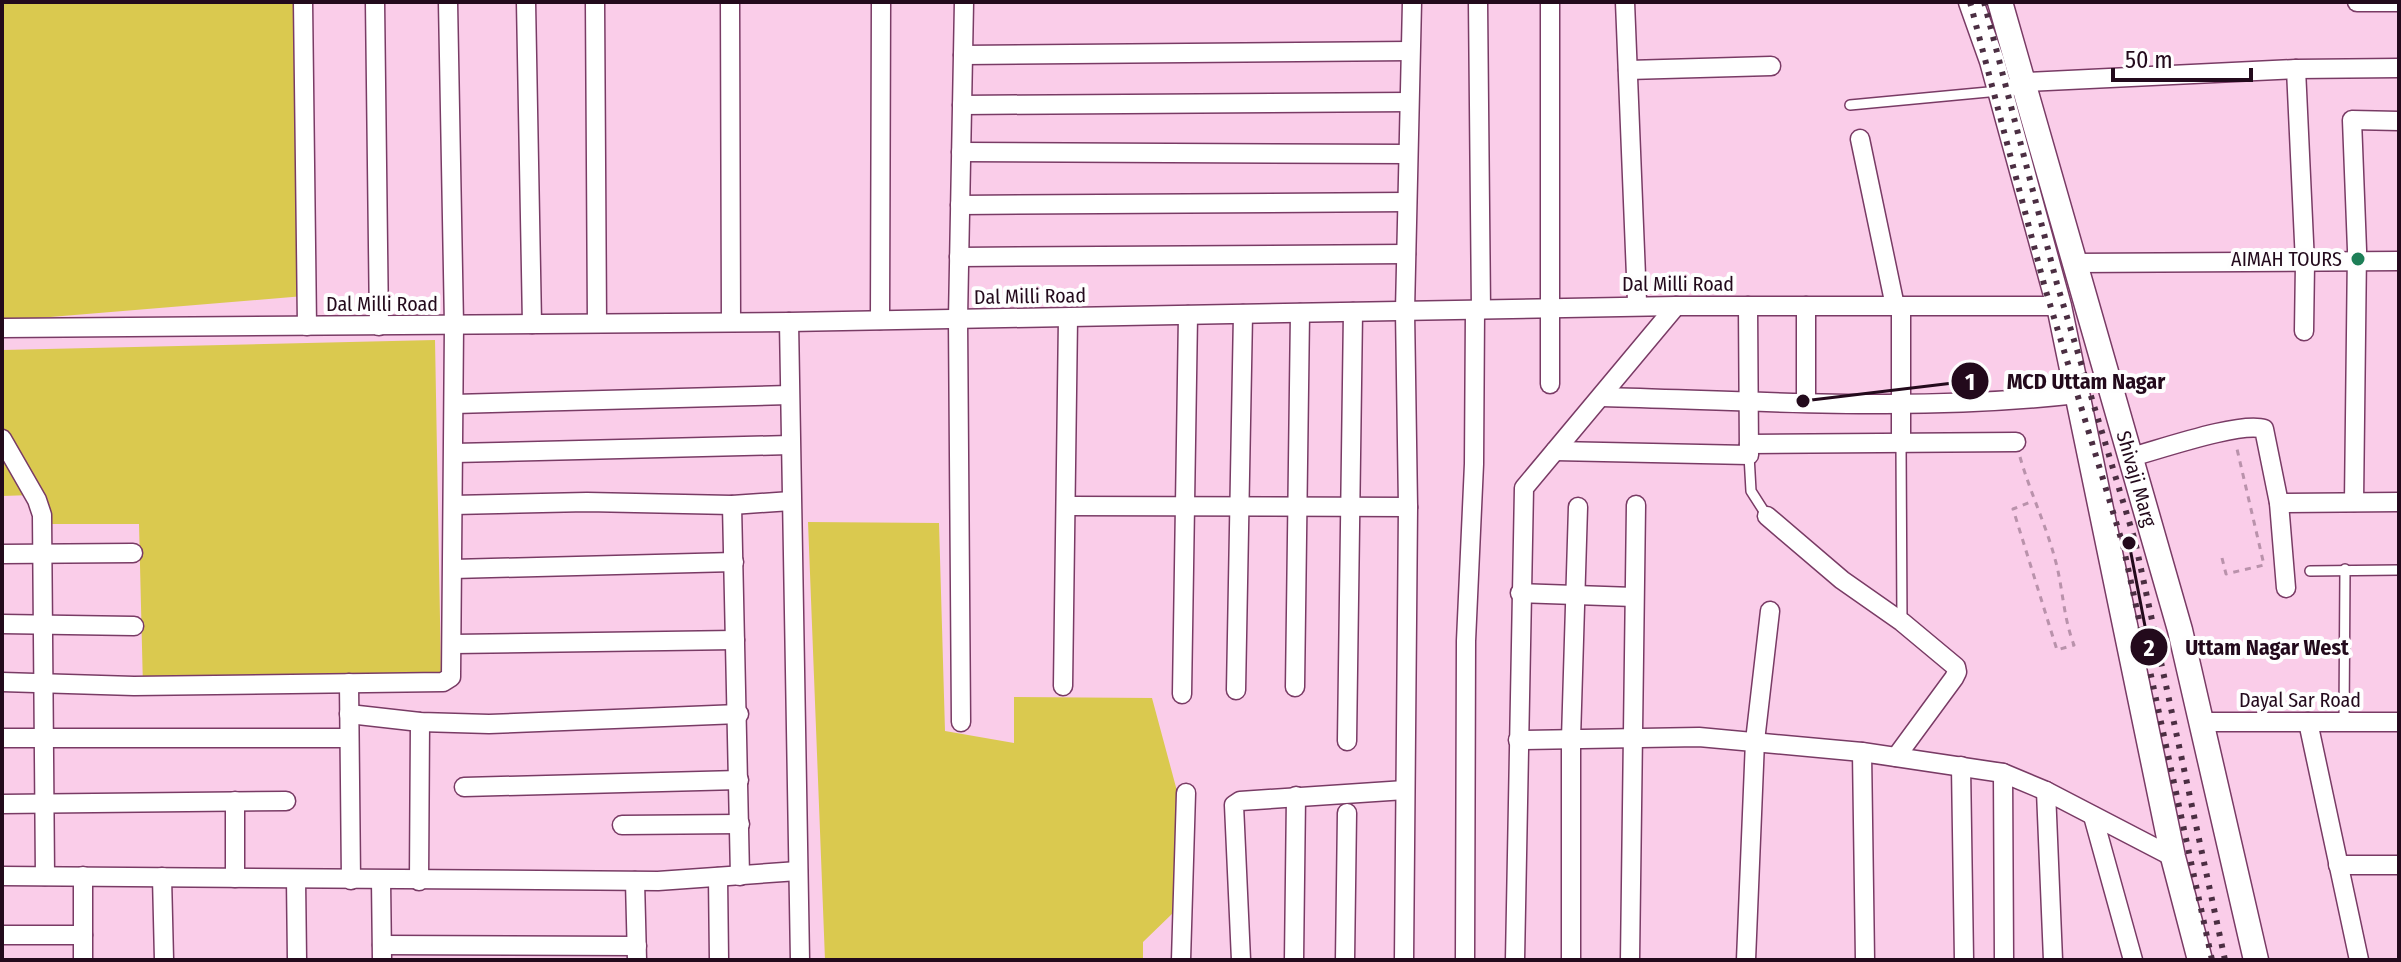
<svg xmlns="http://www.w3.org/2000/svg" width="2401" height="962" font-family="'Fira Sans Condensed',sans-serif">
	<style>
		.green { fill: #dac94f }
		.lines { fill: none; stroke-linecap: round; stroke-linejoin: round }
		.service-casing { stroke: #793b65; stroke-width: 12 }
		.minor-casing { stroke: #793b65; stroke-width: 21 }
		.secondary-casing { stroke: #793b65; stroke-width: 27 }
		.path { stroke: #b992ab; stroke-width: 3; stroke-dasharray: 6 6; stroke-linecap: butt }
		.service { stroke: #fff; stroke-width: 9 }
		.minor { stroke: #fff; stroke-width: 18 }
		.secondary { stroke: #fff; stroke-width: 24 }
		.rail { stroke: #4b2e42; stroke-width: 6; stroke-dasharray: 4 8; stroke-linecap: butt }
		.poi-dot { fill: #1d7f57; stroke: #fefefe; stroke-width: 3 }
		.labels { text-anchor: middle; dominant-baseline: central; stroke-width: 8; stroke-linejoin: round; paint-order: stroke }
		.poi-label { font-size: 20px; fill: #230a1c; stroke: #fefefe; text-anchor: end }
		.street-label { font-size: 20px; fill: #230a1c; stroke: #fefefe }
		.leader { fill: none; stroke: #230a1c; stroke-width: 3 }
		.callout-dot { fill: #230a1c; stroke: #fefefe; stroke-width: 3 }
		.mark-label { font-size: 24px; text-anchor: middle; font-weight: bold; fill: #fff }
		.callout-label { font-size: 22px; text-anchor: middle; font-weight: bold; fill: #230a1c; stroke: #fefefe; stroke-width: 8; stroke-linejoin: round; paint-order: stroke }
	</style>
	<rect width="100%" height="100%" fill="#facde9"/>
	<g class="green">
		<path d="M2,2H295L304,296L2,321Z"/>
		<path d="M435,340L441,675L143,688L139,524H32V495L2,496V350Z"/>
		<path d="M808,522L939,523L945,731L1014,743V697L1152,698L1177,791L1174,912L1143,942V960H825Z"/>
	</g>
	<g class="lines">
		<defs>
			<g id="service">
				<path d="M1850,105L1999,91"/>
				<path d="M1901,444L1902,622"/>
				<path d="M1749,455L1751,491L1767,516"/>
				<path d="M2310,571L2399,570"/>
				<path d="M2344,722L2345,569"/>
			</g>
			<g id="minor">
				<path d="M303,2L307,326"/>
				<path d="M375,2L379,326"/>
				<path d="M526,2L532,324"/>
				<path d="M595,2L597,323"/>
				<path d="M730,2L731,322"/>
				<path d="M1478,2L1481,310"/>
				<path d="M1625,2L1637,301"/>
				<path d="M2357,2H2399"/>
				<path d="M963,55L1410,51"/>
				<path d="M2296,69L2305,263L2304,331"/>
				<path d="M1628,70L1771,66"/>
				<path d="M2015,86L2025,82L2296,69L2399,68"/>
				<path d="M962,105L1409,102"/>
				<path d="M1860,139L1895,306"/>
				<path d="M961,152L1408,154"/>
				<path d="M960,205L1407,202"/>
				<path d="M959,257L1406,254"/>
				<path d="M2075,263L2399,261"/>
				<path d="M1806,306V401"/>
				<path d="M880,320L881,2"/>
				<path d="M789,322L800,960"/>
				<path d="M2,328L789,322L1676,306H2059"/>
				<path d="M1550,384V2"/>
				<path d="M1602,397C1759,401 1920,412 2077,394"/>
				<path d="M454,404L789,395"/>
				<path d="M2,439L37,500L42,515L45,876"/>
				<path d="M1749,444L2016,442"/>
				<path d="M1901,444V306"/>
				<path d="M1555,451L1749,455L1748,306"/>
				<path d="M454,453L790,445"/>
				<path d="M2131,457C2158,450 2241,421 2264,429L2279,503L2286,588"/>
				<path d="M2354,502L2357,250L2352,120L2399,121"/>
				<path d="M2279,503L2399,502"/>
				<path d="M453,505L587,502L732,505L791,501"/>
				<path d="M732,505L740,876"/>
				<path d="M1066,506L1408,507"/>
				<path d="M1767,516L1842,580L1902,622L1956,667L1957,672L1954,678L1896,757"/>
				<path d="M2,554L133,553"/>
				<path d="M453,569L734,562"/>
				<path d="M1520,593L1634,597"/>
				<path d="M2,624L134,626"/>
				<path d="M453,644L735,640"/>
				<path d="M2,682L134,686L443,682L451,677L454,325L448,2"/>
				<path d="M349,683L351,880"/>
				<path d="M1063,686L1068,318"/>
				<path d="M1295,687L1300,313"/>
				<path d="M1236,690L1243,314"/>
				<path d="M1182,694L1188,315"/>
				<path d="M349,714L420,722L489,724L739,714"/>
				<path d="M961,722L958,319L964,2"/>
				<path d="M2201,722H2399"/>
				<path d="M2308,722L2359,960"/>
				<path d="M2,738H349"/>
				<path d="M1518,740L1699,737L1862,752L2003,773L2046,791L2173,857"/>
				<path d="M1347,741L1353,312"/>
				<path d="M1862,752L1865,960"/>
				<path d="M1961,766L1964,960"/>
				<path d="M2003,773L2004,960"/>
				<path d="M464,787L739,780"/>
				<path d="M2046,791L2053,960"/>
				<path d="M235,801V878"/>
				<path d="M2,804L286,801"/>
				<path d="M2093,816L2133,960"/>
				<path d="M622,825L740,824"/>
				<path d="M2338,865H2399"/>
				<path d="M2,876L658,881L798,871"/>
				<path d="M162,877L164,960"/>
				<path d="M718,877L719,960"/>
				<path d="M296,879L297,960"/>
				<path d="M381,880L382,960"/>
				<path d="M419,881L420,722"/>
				<path d="M635,881L637,960"/>
				<path d="M2,935H83"/>
				<path d="M382,945L637,946"/>
				<path d="M83,960V876"/>
				<path d="M1181,960L1186,793"/>
				<path d="M1241,960L1234,805L1240,801L1405,790"/>
				<path d="M1294,960L1296,796"/>
				<path d="M1345,960L1347,813"/>
				<path d="M1404,960L1408,507L1405,311L1412,2"/>
				<path d="M1465,960L1466,641L1474,464L1475,310"/>
				<path d="M1515,960L1524,488L1676,306"/>
				<path d="M1571,960V739L1578,507"/>
				<path d="M1630,960L1636,505"/>
				<path d="M1746,960L1755,741L1770,611"/>
			</g>
			<g id="secondary">
				<path d="M1971,2L1992,61L2059,306L2173,857L2200,960"/>
				<path id="s1" d="M2000,2L2180,630L2256,960"/>
			</g>
		</defs>
		<use href="#service" class="service-casing"/>
		<use href="#minor" class="minor-casing"/>
		<use href="#secondary" class="secondary-casing"/>
		<g class="path">
			<path d="M2020,457C2030,492 2046,525 2055,559C2063,587 2063,617 2074,645L2057,650L2013,509L2033,501"/>
			<path d="M2222,558L2226,574L2264,565L2237,449"/>
		</g>
		<use href="#service" class="service"/>
		<use href="#minor" class="minor"/>
		<use href="#secondary" class="secondary"/>
		<g class="rail">
			<path d="M1970,2L2045,288L2123,545L2212,960"/>
			<path d="M1984,2L2057,284L2135,541L2225,960"/>
		</g>
	</g>
	<circle class="poi-dot" cx="2358" cy="259" r="8"/>
	<g class="labels">
		<g class="poi-label">
			<text x="2342" y="259">AIMAH TOURS</text>
		</g>
		<g class="street-label">
			<text x="1678" y="284">Dal Milli Road</text>
			<text transform="translate(1030 296) rotate(-1)">Dal Milli Road</text>
			<text x="382" y="304">Dal Milli Road</text>
			<text stroke="none"><textPath href="#s1" startOffset="496">Shivaji Marg</textPath></text>
			<text x="2300" y="700">Dayal Sar Road</text>
		</g>
	</g>
	<path class="leader" d="M1803 401L1970 381M2129 543L2149 647"/>
	<g class="callout-dot">
		<circle cx="1803" cy="401" r="8"/>
		<circle cx="2129" cy="543" r="8"/>
		<circle cx="1970" cy="381" r="20"/>
		<circle cx="2149" cy="647" r="20"/>
	</g>
	<g class="mark-label">
		<text x="1970" y="390">1</text>
		<text x="2149" y="656">2</text>
	</g>
	<g class="callout-label">
		<text x="2086" y="389">MCD Uttam Nagar</text>
		<text x="2267" y="655">Uttam Nagar West</text>
	</g>
	<rect width="2401" height="962" fill="none" stroke="#230a1c" stroke-width="8"/>
	<path d="M2113 68v12h138v-12" fill="none" stroke="#230a1c" stroke-width="4"/>
	<text x="2125" y="68" font-size="24" fill="#230a1c" stroke="#fefefe" stroke-width="6" paint-order="stroke">50 m</text>
</svg>
